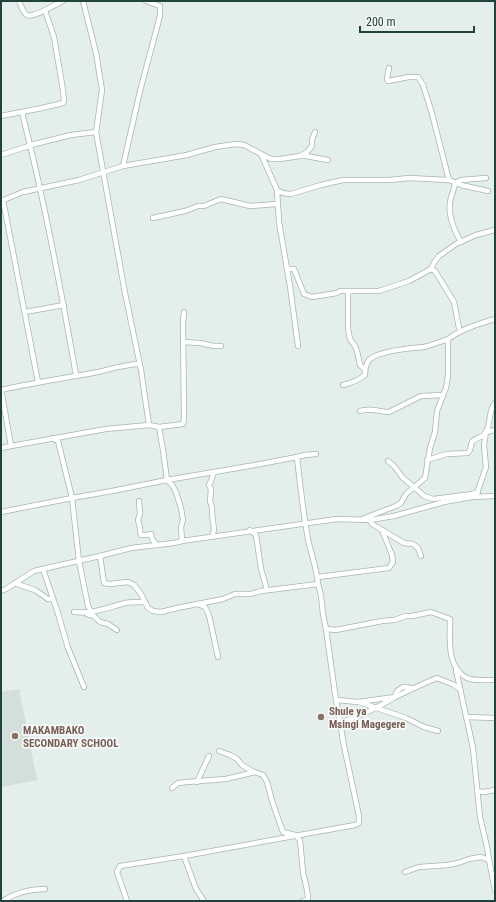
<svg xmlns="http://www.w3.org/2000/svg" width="496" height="902" font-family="'Roboto Condensed',sans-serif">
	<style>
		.built { fill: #d2dfda }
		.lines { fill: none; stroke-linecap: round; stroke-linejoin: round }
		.minor-casing { stroke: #a6b7b3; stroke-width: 6 }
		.minor { stroke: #fff; stroke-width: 4.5 }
		.education-dot { fill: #8d6e63; stroke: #f5faf8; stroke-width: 1.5 }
		.labels { text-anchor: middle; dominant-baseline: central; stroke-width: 3.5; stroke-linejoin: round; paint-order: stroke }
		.education-label { font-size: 11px; font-weight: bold; fill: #785e54; stroke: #f5faf8; text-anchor: start }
	</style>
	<rect width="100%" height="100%" fill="#e4eeeb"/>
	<path class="built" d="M19,689L37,780L1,787V692Z"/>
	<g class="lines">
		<defs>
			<g id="minor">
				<path d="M19,1C21,5 23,13 27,15C34,18 56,4 63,1"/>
				<path d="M83,1L96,53L102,90L96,132L125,293L141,370L149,425"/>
				<path d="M389,68L387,78L388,81L409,77H418L423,85L431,110L449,180"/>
				<path d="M22,112C28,138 35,164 40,189C54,251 65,313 76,375"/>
				<path d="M1,116L42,108L63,103L64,100L62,84L54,37L45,11"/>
				<path d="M261,154L271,159H280L300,156L307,152L312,146V140L315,132"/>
				<path d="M1,155L35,144L71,135L96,132"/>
				<path d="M302,156H306L328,160"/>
				<path d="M123,166L140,91L160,16V6L146,1"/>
				<path d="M277,190L279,222L290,286L298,346"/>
				<path d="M3,200L38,382"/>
				<path d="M1,201L23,192L79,180L123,166L187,155L215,147L236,144L244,145L261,154L277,190C281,193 285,194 291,194L321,185L343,180H389L409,178L449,180L461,185L488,191"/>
				<path d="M153,218L185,211L198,206H204L221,199L250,206L277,204"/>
				<path d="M461,242C454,230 448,216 450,202C451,196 454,190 455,183L461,180L486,178"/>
				<path d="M287,269H294L304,294L312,297L337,293L340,291H379L409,281L431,269L435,261L439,256L456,244L476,235L495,230"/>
				<path d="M431,269L435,271L454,302L459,328"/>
				<path d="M349,292L348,295V329L350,339L355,346L357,351L360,365L365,370"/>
				<path d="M25,312L64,305"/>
				<path d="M183,342L200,343L214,346H221"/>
				<path d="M343,385C351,383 358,381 365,375C365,370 366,364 369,360C378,351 411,348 424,347C432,345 440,342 448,339"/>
				<path d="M1,389L11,446L1,448"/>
				<path d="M1,390C33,383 65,378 98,372C111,369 126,364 140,364"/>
				<path d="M360,411C373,407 377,412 389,412L421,396L443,395"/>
				<path d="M159,427L163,450L167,480L172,485L176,492L181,508L183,520L181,527L182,541"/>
				<path d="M52,438L58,441L72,498L79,561L88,606L92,613"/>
				<path d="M11,446L106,429L149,425L159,427L183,424L184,418L183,323L184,312"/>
				<path d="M297,457C300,484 303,512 308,539C311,554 317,569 318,584"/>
				<path d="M427,460L447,454L468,453C472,449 470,446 472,442C475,437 482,439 485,433C492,424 487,413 495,403"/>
				<path d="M388,461L394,466L403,478L414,487L424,496L433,499L472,494L478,492"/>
				<path d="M477,493L486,467L484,445L486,432L495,430"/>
				<path d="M139,501L140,514L138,520L140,528V532L141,535H145L151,534L152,539L157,545"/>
				<path d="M1,512L72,498L112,491L167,480L255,465L297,457L305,455L316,454"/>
				<path d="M362,519L396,506L401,503L406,494L425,478L430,448L435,432L437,411L446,388L448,376V339C462,329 478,324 495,319"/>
				<path d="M370,520L372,524L404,543L413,544L418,548L421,556"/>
				<path d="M250,530L256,535L261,569L267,590"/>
				<path d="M212,537L214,530L212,513V507L210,501L211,489L209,485L211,481L214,472"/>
				<path d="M100,556L131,548L174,543L182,541L337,519L370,520L394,516L444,502L472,497L495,496"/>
				<path d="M43,569L57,610L68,648L84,687"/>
				<path d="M318,577L389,568L393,562L392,555L382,530"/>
				<path d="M15,583L17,584L35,590L48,599H53"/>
				<path d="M1,591L6,589L34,571L100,556L104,583L109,584L128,582L134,585L141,594L148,608L153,611L161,612L177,608L223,599L235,594H251L261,591L318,584L321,595L323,614L326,629L336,630L382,621L394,620L406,616H412L431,612L450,619C450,639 446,667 467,678C473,681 488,680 495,680"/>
				<path d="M198,604L205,607L209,615L218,657"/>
				<path d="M74,612C94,614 106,608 125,603C131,602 138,602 145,602"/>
				<path d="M87,614L94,616L100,622L108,624L117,630"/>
				<path d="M456,670L473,748L480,817L487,847L489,860L495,890"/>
				<path d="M337,700L358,702L395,697L425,683L437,678L452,684L460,689"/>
				<path d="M359,702L406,718L424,727L438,731"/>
				<path d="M466,717L495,718"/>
				<path d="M340,723C359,716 378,708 395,697L397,691L403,687L412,688"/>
				<path d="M219,751L230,755L237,759L242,765L254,772"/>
				<path d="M197,782L209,756"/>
				<path d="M172,788L178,783L187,782L226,779L255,772L263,775L267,782L273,804L283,832L295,835L300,840L303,872L307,890L308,898L305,901H303"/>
				<path d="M477,791L483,792L495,790"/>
				<path d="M184,856L196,889L204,901"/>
				<path d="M405,872L419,867L448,865L458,863L469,859L481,857L489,860"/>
				<path d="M3,901C15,893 30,889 45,889"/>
				<path d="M127,901L117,872L120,866L184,856L355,825L359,823V816L344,746L335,693L326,629"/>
			</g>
		</defs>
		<use href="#minor" class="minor-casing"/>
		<use href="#minor" class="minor"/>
	</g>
	<g class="education-dot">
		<circle cx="321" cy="717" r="4"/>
		<circle cx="15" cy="736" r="4"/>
	</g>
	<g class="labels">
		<g class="education-label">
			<text x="329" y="711">Shule ya<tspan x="329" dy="13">Msingi Magegere</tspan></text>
			<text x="23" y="730">MAKAMBAKO<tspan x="23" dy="13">SECONDARY SCHOOL</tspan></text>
		</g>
	</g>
	<rect width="496" height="902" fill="none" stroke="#21423d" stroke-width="4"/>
	<path d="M360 26v6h114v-6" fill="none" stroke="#21423d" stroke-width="2"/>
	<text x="366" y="26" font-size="12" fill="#21423d" stroke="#f5faf8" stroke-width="3" paint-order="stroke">200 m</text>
</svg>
